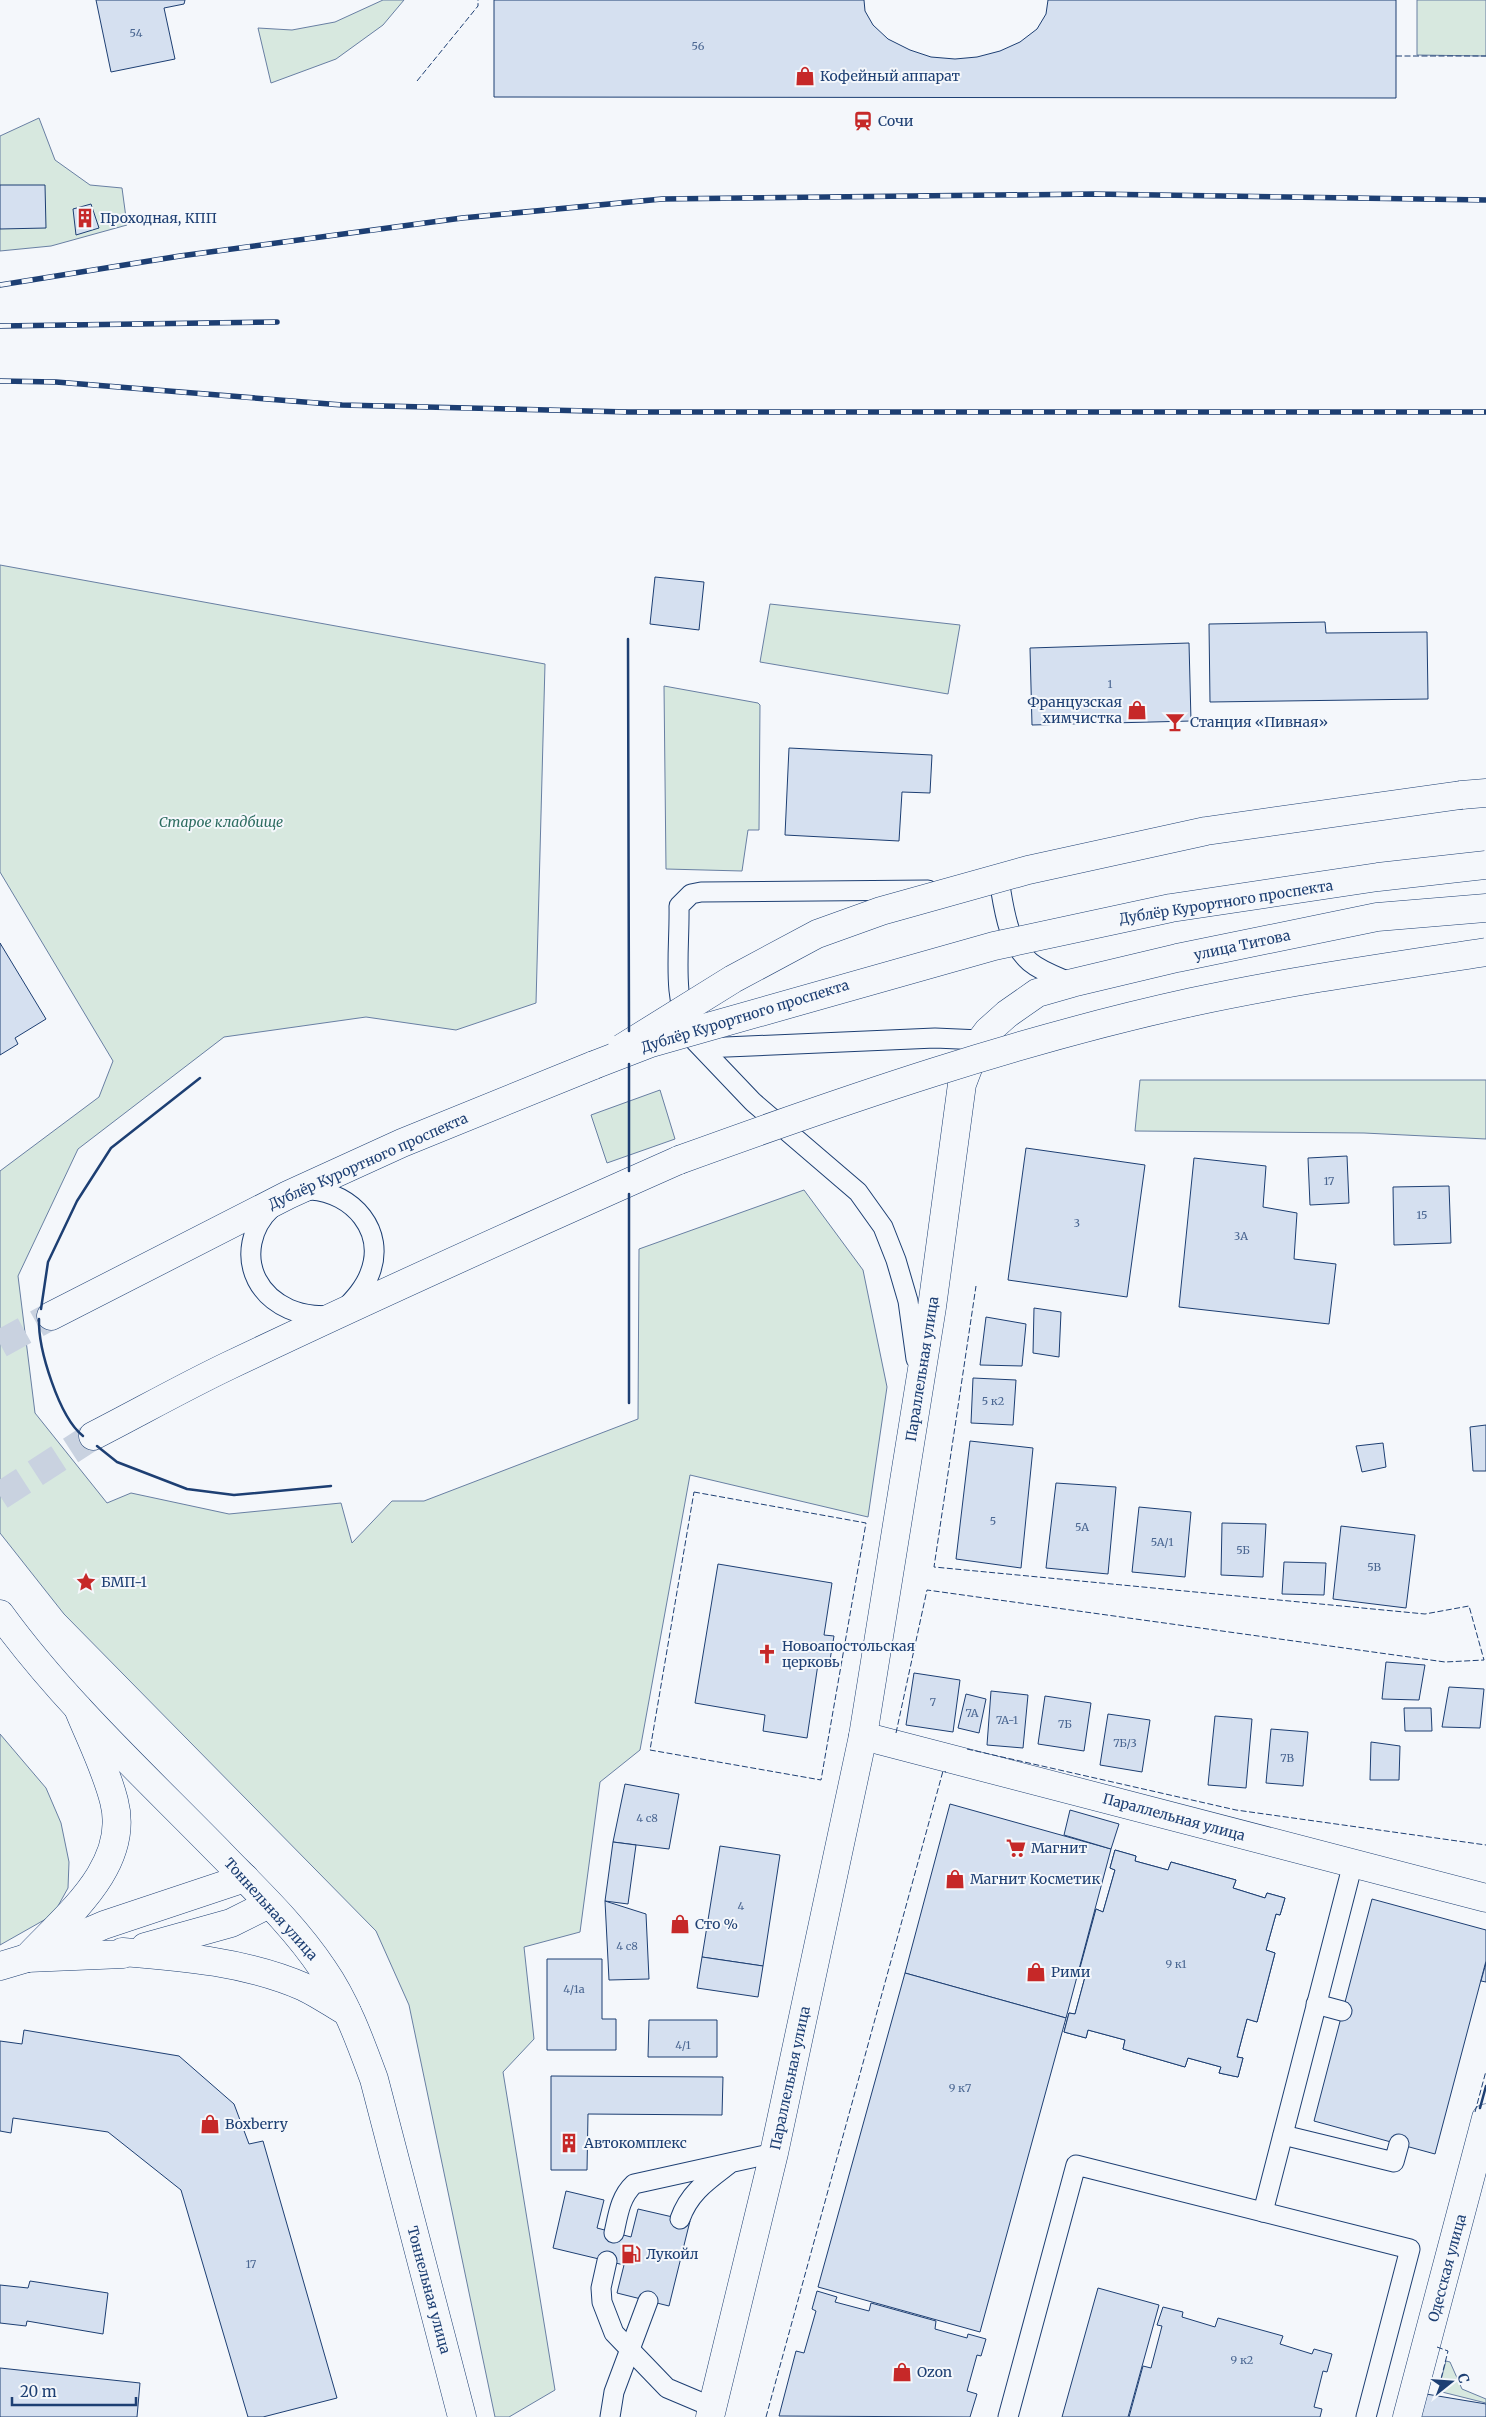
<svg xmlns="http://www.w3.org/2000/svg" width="1486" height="2417" font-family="Merriweather,serif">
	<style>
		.green { fill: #d7e8df; stroke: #687fa3 }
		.building { fill: #d5e0f0; stroke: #1d3f73 }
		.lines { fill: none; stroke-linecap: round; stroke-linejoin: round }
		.primary-tunnel { stroke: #c9d2e0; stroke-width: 28; stroke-dasharray: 28 14; stroke-linecap: butt }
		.service-casing { stroke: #1d3f73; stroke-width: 21 }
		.minor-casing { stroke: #1d3f73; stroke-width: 29 }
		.tertiary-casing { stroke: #1d3f73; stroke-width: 29 }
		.secondary-casing { stroke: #1d3f73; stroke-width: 29 }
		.primary-casing { stroke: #1d3f73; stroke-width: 29 }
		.service { stroke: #f4f7fb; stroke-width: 19 }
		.minor { stroke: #f4f7fb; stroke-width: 28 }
		.tertiary { stroke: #f4f7fb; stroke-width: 28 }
		.secondary { stroke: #f4f7fb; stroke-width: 28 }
		.primary { stroke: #f4f7fb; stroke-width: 28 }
		.rail-casing { stroke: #1d3f73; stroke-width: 5.5 }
		.rail { stroke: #f4f7fb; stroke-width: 4; stroke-dasharray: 11; stroke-linecap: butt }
		.secondary-bridge-casing { stroke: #1d3f73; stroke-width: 29; stroke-linecap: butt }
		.primary-bridge-casing { stroke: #1d3f73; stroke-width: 29; stroke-linecap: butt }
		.secondary-bridge { stroke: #f4f7fb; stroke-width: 28 }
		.primary-bridge { stroke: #f4f7fb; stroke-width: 28 }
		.fence { stroke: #1d3f73; stroke-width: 1; stroke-dasharray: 6 2.5; stroke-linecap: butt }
		.wall { stroke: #1d3f73; stroke-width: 2.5 }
		.labels { text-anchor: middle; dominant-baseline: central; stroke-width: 4; stroke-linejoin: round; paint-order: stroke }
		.number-label { font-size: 11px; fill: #4b6792 }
		.poi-label { font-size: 14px; fill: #1d3f73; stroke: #f4f7fb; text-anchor: start }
		.park-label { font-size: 14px; font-style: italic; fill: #2c6c60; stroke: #f4f7fb }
		.street-label { font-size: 14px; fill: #1d3f73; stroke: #f4f7fb }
	</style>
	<rect width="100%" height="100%" fill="#f4f7fb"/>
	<g class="green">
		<path d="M383,0H404L383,25L336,59L271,83L258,28L292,30L335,22Z"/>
		<path d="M1417,0H1486V56L1417,55Z"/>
		<path d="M39,118L55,160L90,185L122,188L127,225L51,246L0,251V136Z"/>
		<path d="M0,565L545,664L536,1003L456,1030L366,1017L224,1037L78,1149L18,1276L35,1413L107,1503L131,1493L229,1514L341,1503L352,1543L392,1501H424L638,1419L639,1249L804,1190L863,1270L887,1387L868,1517L690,1475L640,1750L600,1782L580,1932L524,1947L534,2039L503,2072L555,2390L509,2417H495L409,2005L376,1931L64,1614L0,1533V1171L99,1097L113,1061L0,872Z"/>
		<path d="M770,604L960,625L948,694L760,662Z"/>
		<path d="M664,686L758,703L760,705L759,830H748L742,871L666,869Z"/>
		<path d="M1140,1080H1486V1139L1364,1133L1135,1131Z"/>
		<path d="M660,1090L675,1139L607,1163L591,1115Z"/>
		<path d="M0,1734L46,1788L61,1823L69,1862L68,1888L53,1915L0,1945Z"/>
		<path d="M1446,2361L1450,2362L1462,2389L1486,2399V2403L1438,2391Z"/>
	</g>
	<g class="building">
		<path d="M96,0H185L184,4L164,8L175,59L111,72Z"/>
		<path d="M494,0H864L865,11L873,25L888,39L910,50L931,57L955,59L977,57L1000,51L1020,42L1037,29L1046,14L1048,0H1396V98L494,97Z"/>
		<path d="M0,185H45L46,228L0,229Z"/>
		<path d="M91,204L99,228L76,235L73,209Z"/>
		<path d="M655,577L704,582L699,630L650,624Z"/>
		<path d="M1325,622L1326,633L1427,632L1428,699L1210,702L1209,624Z"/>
		<path d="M1189,643L1191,721L1032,725L1030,648Z"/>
		<path d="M789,748L932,755L930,793L902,792L899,841L785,835Z"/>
		<path d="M0,943L46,1019L15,1038L18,1044L0,1055Z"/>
		<path d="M1026,1148L1145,1165L1127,1297L1008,1280Z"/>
		<path d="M1347,1156L1349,1203L1310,1205L1308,1158Z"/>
		<path d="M1194,1158L1266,1166L1263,1207L1297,1213L1294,1259L1336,1264L1329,1324L1179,1307Z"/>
		<path d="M1449,1186L1451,1243L1394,1245L1393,1187Z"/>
		<path d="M1034,1308L1061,1312L1059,1357L1033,1353Z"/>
		<path d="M986,1317L1026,1324L1022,1366L980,1365Z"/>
		<path d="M973,1378L1016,1380L1013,1425L971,1423Z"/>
		<path d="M1486,1425V1471H1473L1470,1427Z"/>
		<path d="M970,1441L1033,1448L1021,1568L956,1559Z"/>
		<path d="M1383,1443L1386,1467L1362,1472L1356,1446Z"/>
		<path d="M1056,1483L1116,1487L1108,1574L1046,1568Z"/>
		<path d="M1139,1507L1191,1512L1185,1577L1132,1572Z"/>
		<path d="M1222,1523L1266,1524L1263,1577L1221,1575Z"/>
		<path d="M1341,1526L1415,1535L1406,1608L1333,1599Z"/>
		<path d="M1284,1562L1326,1563L1324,1595L1282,1594Z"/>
		<path d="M718,1564L832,1583L824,1635L834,1636L829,1666L818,1664L807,1738L763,1731L765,1715L695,1703Z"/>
		<path d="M1386,1662L1425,1665L1419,1700L1382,1699Z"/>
		<path d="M914,1673L960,1680L953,1732L906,1725Z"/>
		<path d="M1449,1687L1484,1689L1480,1728L1442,1727Z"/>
		<path d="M991,1691L1028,1695L1023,1748L987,1745Z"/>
		<path d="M966,1694L986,1699L979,1733L958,1728Z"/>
		<path d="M1045,1696L1091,1703L1084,1751L1038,1744Z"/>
		<path d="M1404,1708H1431L1432,1731H1405Z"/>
		<path d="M1108,1714L1150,1720L1142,1772L1100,1765Z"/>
		<path d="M1215,1716L1252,1719L1246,1788L1208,1785Z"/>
		<path d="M1271,1729L1308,1732L1303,1786L1266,1783Z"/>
		<path d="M1371,1742L1400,1746L1399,1780H1370Z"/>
		<path d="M625,1784L679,1794L669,1849L613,1842Z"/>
		<path d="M950,1804L1111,1849L1066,2018L905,1973Z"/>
		<path d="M1070,1810L1119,1824L1111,1849L1064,1835Z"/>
		<path d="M613,1842L636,1845L628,1904L605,1901Z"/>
		<path d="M720,1846L780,1855L763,1966L702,1957Z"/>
		<path d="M1115,1850L1136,1856L1135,1861L1168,1870L1171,1862L1236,1880L1233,1888L1265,1898L1267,1893L1285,1898L1280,1915L1276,1914L1266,1950L1275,1953L1257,2022L1247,2019L1237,2057L1243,2058L1238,2077L1219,2073L1221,2067L1188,2058L1185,2067L1123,2049L1125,2040L1088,2030L1086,2038L1064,2032L1069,2013L1075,2014L1085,1977L1078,1975L1096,1909L1103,1912L1115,1870L1110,1868Z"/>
		<path d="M1115,1850L1136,1856L1135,1861L1168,1870L1171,1862L1236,1880L1233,1888L1265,1898L1267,1893L1285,1898L1280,1915L1276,1914L1266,1950L1275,1953L1257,2022L1247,2019L1237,2057L1243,2058L1238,2077L1219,2073L1221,2067L1188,2058L1185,2067L1123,2049L1125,2040L1088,2030L1086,2038L1064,2032L1069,2013L1075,2014L1085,1977L1078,1975L1096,1909L1103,1912L1115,1870L1110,1868Z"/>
		<path d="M1372,1899L1486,1930V1961L1435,2154L1314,2121Z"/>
		<path d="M605,1901L646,1914L649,1979L609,1980Z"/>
		<path d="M702,1957L763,1966L758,1997L697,1988Z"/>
		<path d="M547,1959H602V2019H616V2050H547Z"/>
		<path d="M1486,1963V1982L1481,1981Z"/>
		<path d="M905,1973L1066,2018L980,2332L818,2287Z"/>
		<path d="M649,2020H717V2057H648Z"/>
		<path d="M24,2030L179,2056L234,2104L249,2144L263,2141L337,2398L263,2417H248L181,2190L108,2132L13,2118L11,2133L0,2131V2041L22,2044Z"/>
		<path d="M551,2076L723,2077L722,2115L588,2114L587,2170H551Z"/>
		<path d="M566,2191L604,2200L597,2228L631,2237L638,2209L690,2221L669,2306L617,2293L624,2265L553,2248Z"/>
		<path d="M30,2281L108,2293L103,2334L27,2321L26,2326L0,2323V2285L28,2288Z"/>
		<path d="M1098,2288L1159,2305L1128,2417H1062Z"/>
		<path d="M817,2291L837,2297L835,2302L869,2311L871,2303L936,2321L935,2329L967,2338L968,2334L986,2339L981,2356L977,2355L967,2391L977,2394L970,2417L779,2416L796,2351L804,2353L816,2311L812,2309Z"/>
		<path d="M1163,2307L1183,2312L1182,2317L1215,2327L1218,2318L1283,2336L1280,2344L1312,2354L1314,2349L1332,2354L1327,2372L1323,2371L1314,2407L1322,2409L1320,2417H1129L1143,2366L1151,2368L1162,2326L1157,2325Z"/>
		<path d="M0,2368L140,2383L137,2417H0Z"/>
		<path d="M1420,2393L1486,2404V2417H1416Z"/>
	</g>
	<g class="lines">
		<g class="primary-tunnel">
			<path d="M0,1344L51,1316"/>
			<path d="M0,1496L93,1436"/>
		</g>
		<defs>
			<g id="service">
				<path d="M987,883L999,880C1004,908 1007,942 1030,962C1042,972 1058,977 1072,983"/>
				<path d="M703,1048L935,1038L981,1040"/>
				<path d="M311,1190C353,1193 386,1231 370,1273C364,1290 350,1303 338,1316C322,1316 305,1316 289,1309C227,1281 245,1199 311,1190Z"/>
				<path d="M916,1359L908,1301L896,1260L883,1227L858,1192L753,1102L692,1038C671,997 680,950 679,906L691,894L701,892L928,890"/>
				<path d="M1316,2004L1342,2011"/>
				<path d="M1283,2135L1394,2162L1399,2144"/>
				<path d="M1263,2212L1353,1863"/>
				<path d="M680,2219C689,2193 707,2181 728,2165"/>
				<path d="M614,2233C618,2215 620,2197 634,2184L774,2153"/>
				<path d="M607,2261L601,2288L602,2302L614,2333L667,2388L712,2407"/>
				<path d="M610,2417L614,2392L648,2301"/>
				<path d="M1008,2417L1076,2165L1410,2249L1366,2417"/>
			</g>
			<g id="minor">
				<path d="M863,1736L1486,1898"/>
				<path d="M1407,2417L1486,2118"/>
			</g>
			<g id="tertiary">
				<path d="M145,1947L231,1923L269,1904"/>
				<path d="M27,1958L123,1954L122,1952C184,1957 247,1962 304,1987C319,1994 333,2004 347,2012"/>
				<path d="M27,1958C66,1916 131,1866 114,1801C106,1769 90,1738 78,1708"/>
				<path d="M0,1966L27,1958L104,1925L245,1878"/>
			</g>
			<g id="secondary">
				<path d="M1461,795L1486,793"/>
				<path d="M0,1614C64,1702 147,1778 223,1856C258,1892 295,1927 323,1969C346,2002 360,2041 374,2079L462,2417"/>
				<path d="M710,2417L774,2153L863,1736L932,1307L962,1084L976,1047L988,1031L1007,1014L1037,993L1072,983L1177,958L1377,917L1486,908"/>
			</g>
			<g id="primary">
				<path d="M51,1316L288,1195L402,1143L594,1065"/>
				<path d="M93,1436C138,1413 182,1388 228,1366C377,1295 528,1227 679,1160"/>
			</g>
		</defs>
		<use href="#service" class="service-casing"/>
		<use href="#minor" class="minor-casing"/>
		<use href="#tertiary" class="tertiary-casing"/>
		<use href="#secondary" class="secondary-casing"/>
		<use href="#primary" class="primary-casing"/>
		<use href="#service" class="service"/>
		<use href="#minor" class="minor"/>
		<use href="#tertiary" class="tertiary"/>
		<use href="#secondary" class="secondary"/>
		<use href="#primary" class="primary"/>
		<defs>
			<g id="rail">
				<path d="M0,285L180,256L462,218L662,199L1093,194L1486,200"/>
				<path d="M0,326L277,322"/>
				<path d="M0,381L56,382L342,405L628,412H1486"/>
			</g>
		</defs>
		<use href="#rail" class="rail-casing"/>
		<use href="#rail" class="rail"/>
		<defs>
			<path id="secondary-bridge" d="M622,1048L733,979L817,934L881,911L1028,870L1206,831L1461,795"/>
			<g id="primary-bridge">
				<path d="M594,1065L651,1043L994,946L1171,908L1378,877L1486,865"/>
				<path d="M679,1160C847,1099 1018,1040 1192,1002C1289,981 1388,967 1486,952"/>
			</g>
		</defs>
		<use href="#secondary-bridge" class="secondary-bridge-casing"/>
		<use href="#primary-bridge" class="primary-bridge-casing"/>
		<use href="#secondary-bridge" class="secondary-bridge"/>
		<use href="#primary-bridge" class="primary-bridge"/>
		<g class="fence">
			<path d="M1396,56H1486"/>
			<path d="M417,81L478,6V0"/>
			<path d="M694,1492L866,1523L821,1780L650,1750Z"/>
			<path d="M896,1733L927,1590L1445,1662L1484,1660L1469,1606L1425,1614L934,1567L976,1286"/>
			<path d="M967,1749L1236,1810L1486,1845"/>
			<path d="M1475,2112L1486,2071"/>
			<path d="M1437,2347L1448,2351L1438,2391"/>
			<path d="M766,2417L943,1771L946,1772"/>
		</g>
		<g class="wall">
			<path d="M628,639L629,1031"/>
			<path d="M629,1064V1171"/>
			<path d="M629,1194V1403"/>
			<path d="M41,1309L48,1262L77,1201L111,1148L200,1078"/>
			<path d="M39,1319C38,1349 59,1417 83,1436"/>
			<path d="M97,1446L117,1462L187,1489L234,1495L331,1486"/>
			<path d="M1480,2108L1486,2086"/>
		</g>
	</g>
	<defs>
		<symbol id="shop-bare" viewBox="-9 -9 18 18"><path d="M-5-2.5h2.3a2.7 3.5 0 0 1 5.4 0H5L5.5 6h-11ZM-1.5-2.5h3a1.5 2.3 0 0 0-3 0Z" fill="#c62828" stroke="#f4f7fb" stroke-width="2.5" paint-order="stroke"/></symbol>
		<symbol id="station-bare" viewBox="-9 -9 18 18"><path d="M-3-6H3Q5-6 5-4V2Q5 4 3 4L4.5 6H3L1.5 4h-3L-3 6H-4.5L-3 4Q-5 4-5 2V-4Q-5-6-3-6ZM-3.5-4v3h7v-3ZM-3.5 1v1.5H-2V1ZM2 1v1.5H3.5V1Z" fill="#c62828" stroke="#f4f7fb" stroke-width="2.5" paint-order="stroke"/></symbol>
		<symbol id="building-bare" viewBox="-9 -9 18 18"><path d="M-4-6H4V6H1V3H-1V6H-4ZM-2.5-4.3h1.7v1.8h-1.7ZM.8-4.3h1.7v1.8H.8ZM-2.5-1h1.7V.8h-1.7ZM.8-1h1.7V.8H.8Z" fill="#c62828" stroke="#f4f7fb" stroke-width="2.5" paint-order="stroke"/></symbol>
		<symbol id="bar-bare" viewBox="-9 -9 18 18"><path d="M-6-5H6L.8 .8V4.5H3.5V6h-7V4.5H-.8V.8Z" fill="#c62828" stroke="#f4f7fb" stroke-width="2.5" paint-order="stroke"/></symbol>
		<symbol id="sight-bare" viewBox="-9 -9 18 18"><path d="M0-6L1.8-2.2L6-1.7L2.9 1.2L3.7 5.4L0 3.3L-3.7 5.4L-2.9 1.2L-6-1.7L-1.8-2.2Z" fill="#c62828" stroke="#f4f7fb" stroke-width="2.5" paint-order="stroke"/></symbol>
		<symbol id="church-bare" viewBox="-9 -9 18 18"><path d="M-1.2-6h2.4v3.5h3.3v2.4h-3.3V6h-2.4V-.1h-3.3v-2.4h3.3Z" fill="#c62828" stroke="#f4f7fb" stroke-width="2.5" paint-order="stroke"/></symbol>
		<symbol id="supermarket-bare" viewBox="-9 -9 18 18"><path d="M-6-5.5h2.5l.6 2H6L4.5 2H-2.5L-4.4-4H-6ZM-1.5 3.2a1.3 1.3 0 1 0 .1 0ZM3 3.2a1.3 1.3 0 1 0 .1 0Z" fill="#c62828" stroke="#f4f7fb" stroke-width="2.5" paint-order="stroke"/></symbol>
		<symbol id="fuel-bare" viewBox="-9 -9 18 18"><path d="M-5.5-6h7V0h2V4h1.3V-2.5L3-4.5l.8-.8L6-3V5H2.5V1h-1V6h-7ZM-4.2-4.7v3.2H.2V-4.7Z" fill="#c62828" stroke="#f4f7fb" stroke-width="2.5" paint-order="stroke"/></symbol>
	</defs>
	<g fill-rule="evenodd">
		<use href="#shop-bare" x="791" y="62" width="28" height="28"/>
		<use href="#station-bare" x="849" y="107" width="28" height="28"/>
		<use href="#building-bare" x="71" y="204" width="28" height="28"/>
		<use href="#shop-bare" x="1123" y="696" width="28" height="28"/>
		<use href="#bar-bare" x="1161" y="708" width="28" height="28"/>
		<use href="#sight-bare" x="72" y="1568" width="28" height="28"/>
		<use href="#church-bare" x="753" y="1640" width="28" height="28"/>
		<use href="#supermarket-bare" x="1002" y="1834" width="28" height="28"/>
		<use href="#shop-bare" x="941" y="1865" width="28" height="28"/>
		<use href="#shop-bare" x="666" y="1910" width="28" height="28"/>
		<use href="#shop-bare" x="1022" y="1958" width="28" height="28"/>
		<use href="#shop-bare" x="196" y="2110" width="28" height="28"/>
		<use href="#building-bare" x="555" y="2129" width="28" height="28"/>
		<use href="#fuel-bare" x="617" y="2240" width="28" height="28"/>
		<use href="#shop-bare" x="888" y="2358" width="28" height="28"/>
	</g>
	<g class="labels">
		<g class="number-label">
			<text x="136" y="33">54</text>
			<text x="698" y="46">56</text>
			<text x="1110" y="684">1</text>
			<text x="1329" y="1181">17</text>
			<text x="1422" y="1215">15</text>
			<text x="1077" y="1223">3</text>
			<text x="1241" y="1236">3А</text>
			<text x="993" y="1401">5 к2</text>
			<text x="993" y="1521">5</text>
			<text x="1082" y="1527">5А</text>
			<text x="1162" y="1542">5А/1</text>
			<text x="1243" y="1550">5Б</text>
			<text x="1374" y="1567">5В</text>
			<text x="933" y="1702">7</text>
			<text x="972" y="1713">7А</text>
			<text x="1007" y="1720">7А-1</text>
			<text x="1065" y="1724">7Б</text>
			<text x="1125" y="1743">7Б/3</text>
			<text x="1287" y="1758">7В</text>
			<text x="647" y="1818">4 с8</text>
			<text x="741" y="1906">4</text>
			<text x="627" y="1946">4 с8</text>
			<text x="1176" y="1964">9 к1</text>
			<text x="574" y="1989">4/1а</text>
			<text x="683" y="2045">4/1</text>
			<text x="960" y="2088">9 к7</text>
			<text x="251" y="2264">17</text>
			<text x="1242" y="2360">9 к2</text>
		</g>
		<g class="poi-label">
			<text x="820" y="76">Кофейный аппарат</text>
			<text x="878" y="121">Сочи</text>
			<text x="100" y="218">Проходная, КПП</text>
			<text x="1122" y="702" text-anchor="end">Французская<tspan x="1122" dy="16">химчистка</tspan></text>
			<text x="1190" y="722">Станция «Пивная»</text>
			<text x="101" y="1582">БМП-1</text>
			<text x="782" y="1646">Новоапостольская<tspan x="782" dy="16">церковь</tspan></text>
			<text x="1031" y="1848">Магнит</text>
			<text x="970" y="1879">Магнит Косметик</text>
			<text x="695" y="1924">Сто %</text>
			<text x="1051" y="1972">Рими</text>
			<text x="225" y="2124">Boxberry</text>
			<text x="584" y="2143">Автокомплекс</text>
			<text x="646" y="2254">Лукойл</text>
			<text x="917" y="2372">Ozon</text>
		</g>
		<g class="park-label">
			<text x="221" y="822">Старое кладбище</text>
		</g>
		<g class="street-label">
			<text transform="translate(1226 902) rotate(-9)">Дублёр Курортного проспекта</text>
			<text transform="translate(1242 945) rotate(-12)">улица Титова</text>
			<text transform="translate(745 1016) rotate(-17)">Дублёр Курортного проспекта</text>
			<text transform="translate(368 1161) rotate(-24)">Дублёр Курортного проспекта</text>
			<text transform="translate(922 1369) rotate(-81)">Параллельная улица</text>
			<text transform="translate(1174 1817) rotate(15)">Параллельная улица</text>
			<text transform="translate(271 1909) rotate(48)">Тоннельная улица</text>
			<text transform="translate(790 2078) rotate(-78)">Параллельная улица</text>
			<text transform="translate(1447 2268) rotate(-75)">Одесская улица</text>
			<text transform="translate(429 2290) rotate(75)">Тоннельная улица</text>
		</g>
	</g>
	<g transform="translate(1451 2382) rotate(73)" stroke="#f4f7fb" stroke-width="4" paint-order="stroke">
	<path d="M0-4L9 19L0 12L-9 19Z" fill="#1d3f73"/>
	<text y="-8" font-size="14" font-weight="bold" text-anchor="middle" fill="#1d3f73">С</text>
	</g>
	<path d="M12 2397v8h124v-8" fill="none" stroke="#1d3f73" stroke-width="2.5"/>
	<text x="20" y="2397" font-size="15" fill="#1d3f73" stroke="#f4f7fb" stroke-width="4" paint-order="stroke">20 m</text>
</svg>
